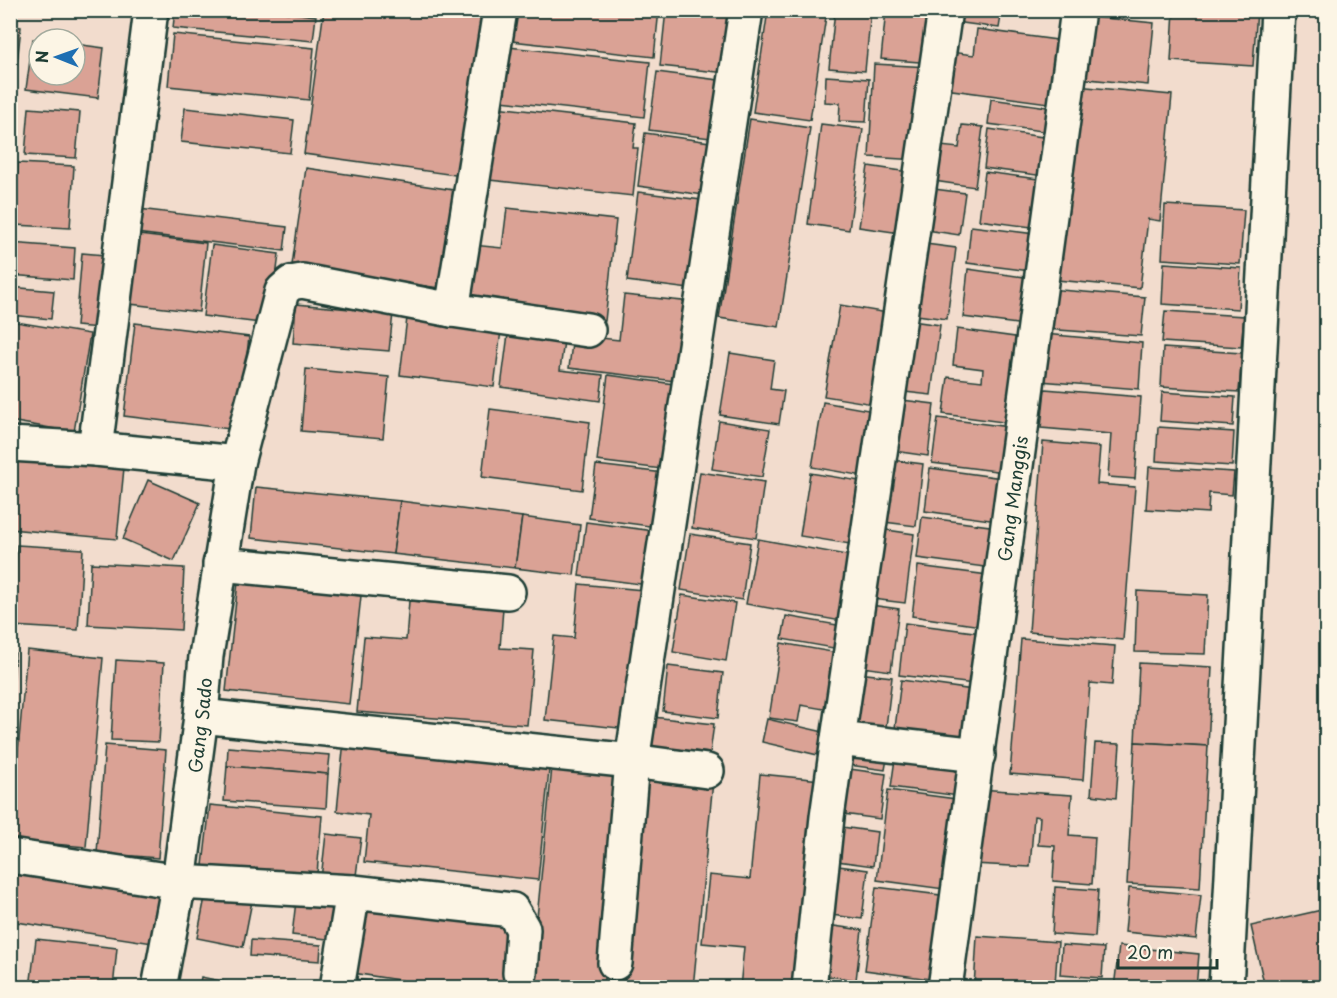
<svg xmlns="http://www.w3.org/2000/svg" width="1337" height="998" font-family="'Playpen Sans',sans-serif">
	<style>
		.building { fill: #daa295; stroke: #1f3d34; stroke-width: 1.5 }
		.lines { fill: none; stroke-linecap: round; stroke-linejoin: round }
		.minor-casing { stroke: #1f3d34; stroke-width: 38 }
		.minor { stroke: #fcf5e5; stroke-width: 33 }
		.labels { text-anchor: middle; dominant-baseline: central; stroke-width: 5; stroke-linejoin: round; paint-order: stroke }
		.street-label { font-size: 18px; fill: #1f3d34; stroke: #fcf5e5 }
	</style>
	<rect width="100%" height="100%" fill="#f2dccd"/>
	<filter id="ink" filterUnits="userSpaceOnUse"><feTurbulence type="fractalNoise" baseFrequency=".0167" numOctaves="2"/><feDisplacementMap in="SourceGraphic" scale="12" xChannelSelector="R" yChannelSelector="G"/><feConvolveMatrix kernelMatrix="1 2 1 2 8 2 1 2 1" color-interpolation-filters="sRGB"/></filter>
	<g filter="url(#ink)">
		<g class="building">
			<path d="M175,10H265L316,16L313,41L173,28Z"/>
			<path d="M324,10H485L462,176L304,154Z"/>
			<path d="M506,10H659L654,57L503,40Z"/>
			<path d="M666,10H734L727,73L660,66Z"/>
			<path d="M768,10H827L810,120L753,112Z"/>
			<path d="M835,10H871L865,71L829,68Z"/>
			<path d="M886,10H937L932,63L881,59Z"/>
			<path d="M949,10H1002L999,28L948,21Z"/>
			<path d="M1174,10H1257L1253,66L1171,61Z"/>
			<path d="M1084,16L1154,23L1148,85L1078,78Z"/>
			<path d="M10,26L21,27L15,82H10Z"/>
			<path d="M977,29L1064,41L1056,104L945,89L950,52L974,55Z"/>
			<path d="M173,34L314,48L309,100L168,86Z"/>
			<path d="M33,39L39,40V75H75V44L104,48L98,98L26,89Z"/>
			<path d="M498,46L650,62L644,117L492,100Z"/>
			<path d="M874,64L929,67L918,160L869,157Z"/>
			<path d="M657,72L726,81L718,139L649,130Z"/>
			<path d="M826,76L869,79L866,122L839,121L840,103L825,102Z"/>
			<path d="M1076,86L1172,95L1160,221L1148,219L1140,288L1057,280Z"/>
			<path d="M991,99L1054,108L1050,132L988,124Z"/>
			<path d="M487,106L636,123L633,148H638L633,196L480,179Z"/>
			<path d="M29,108L80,112L76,158L25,155Z"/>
			<path d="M185,108L294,120L290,153L181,142Z"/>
			<path d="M750,119L810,128L779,327L719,318Z"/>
			<path d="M821,124L863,129L849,230L808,224Z"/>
			<path d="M962,125L983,127L975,187L927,180L931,145L959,148Z"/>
			<path d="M989,129L1049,138L1044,176L984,168Z"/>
			<path d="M645,133L717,143L711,196L638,186Z"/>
			<path d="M18,163L74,166L70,228L15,225Z"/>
			<path d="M868,166L915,173L907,234L859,227Z"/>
			<path d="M306,168L460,191L445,289L292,265Z"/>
			<path d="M985,172L1046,180L1039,228L979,220Z"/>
			<path d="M926,188L965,193L959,235L920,229Z"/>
			<path d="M638,192L709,201L697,290L627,281Z"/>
			<path d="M1165,205L1244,210L1240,264L1162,259Z"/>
			<path d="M507,208L616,220L605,321L467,305L473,245L502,248Z"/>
			<path d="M139,209L287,227L284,251L136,233Z"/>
			<path d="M971,226L1035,234L1030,271L967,263Z"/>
			<path d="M139,235L206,243L199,312L130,304Z"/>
			<path d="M10,243L75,248L73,280L10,275Z"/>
			<path d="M918,243L956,248L947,319L909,314Z"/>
			<path d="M212,245L279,254L270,324L203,316Z"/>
			<path d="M82,253L105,255L100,328L76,326Z"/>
			<path d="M1164,263L1241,268L1238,309L1162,304Z"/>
			<path d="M968,269L1031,278L1025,325L963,317Z"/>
			<path d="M10,287L54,291L51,319L10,315Z"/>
			<path d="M1048,289L1145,297L1141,336L1045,329Z"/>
			<path d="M624,295L692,302L683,382L569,368L573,335L619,340Z"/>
			<path d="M296,304L393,313L389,351L293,343Z"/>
			<path d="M840,305L894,314L879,405L824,396Z"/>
			<path d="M1165,311L1244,316L1241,347L1162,342Z"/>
			<path d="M407,318L501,330L494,387L400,375Z"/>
			<path d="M905,320L940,325L931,395L896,391Z"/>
			<path d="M10,321L90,334L74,432L10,421Z"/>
			<path d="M135,323L249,337L238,430L124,416Z"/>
			<path d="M957,329L1022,338L1010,423L943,414L948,377L982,381L983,369L953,365Z"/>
			<path d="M508,334L564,341L560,370L603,375L600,401L501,387Z"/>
			<path d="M1044,334L1142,343L1139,389L1040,381Z"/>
			<path d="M1163,348L1242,353L1239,392L1161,387Z"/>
			<path d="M730,353L774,360L770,389L784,391L779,424L720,415Z"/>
			<path d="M306,369L389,377L383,438L301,431Z"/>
			<path d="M608,375L681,385L670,470L597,461Z"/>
			<path d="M1045,389L1141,397L1135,479L1108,477L1111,434L1041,428Z"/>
			<path d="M1162,392L1235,397L1233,426L1160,421Z"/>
			<path d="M894,399L934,404L928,456L887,450Z"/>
			<path d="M823,402L874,411L863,476L812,467Z"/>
			<path d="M490,409L590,422L582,490L482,477Z"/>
			<path d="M938,418L1009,427L1004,472L932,463Z"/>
			<path d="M719,421L770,429L762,477L712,469Z"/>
			<path d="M1158,427L1234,432L1232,466L1156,461Z"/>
			<path d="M1043,442L1100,447L1097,484L1135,487L1123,640L1029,632Z"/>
			<path d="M10,457L124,468L117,539L10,529Z"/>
			<path d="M884,459L923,464L916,526L876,521Z"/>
			<path d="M596,465L664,473L657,527L589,518Z"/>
			<path d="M1149,467L1234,472L1232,495L1209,493L1208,513L1146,509Z"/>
			<path d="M930,468L1002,478L997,521L925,511Z"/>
			<path d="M700,472L764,482L756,538L692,528Z"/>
			<path d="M810,473L866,482L856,545L800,536Z"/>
			<path d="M148,480L200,503L174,561L123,539Z"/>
			<path d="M256,487L400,501L393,554L251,538Z"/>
			<path d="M400,501L522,517L515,568L393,554Z"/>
			<path d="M522,517L580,525L574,575L515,568Z"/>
			<path d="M922,517L997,527L992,568L917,558Z"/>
			<path d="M586,522L654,531L648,585L579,576Z"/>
			<path d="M873,528L914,534L905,603L864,598Z"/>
			<path d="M690,534L750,543L742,600L681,590Z"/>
			<path d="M758,539L852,556L841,621L746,604Z"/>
			<path d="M17,545L83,549L78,630L12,626Z"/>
			<path d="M91,563L184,568L181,630L88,625Z"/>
			<path d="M918,566L988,575L981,626L912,616Z"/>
			<path d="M238,582L361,596L349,704L226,691Z"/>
			<path d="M579,584L643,590L628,729L545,720L554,636L574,638Z"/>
			<path d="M1137,591L1208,595L1205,654L1135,652Z"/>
			<path d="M682,595L735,603L726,661L673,652Z"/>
			<path d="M409,601L503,608L500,648L534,650L527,725L357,712L364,637L406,640Z"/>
			<path d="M863,604L899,609L891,671L855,666Z"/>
			<path d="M786,616L843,626L839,649L782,639Z"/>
			<path d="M905,623L981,633L974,684L899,675Z"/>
			<path d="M1021,639L1115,646L1112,685L1090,683L1083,780L1010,774Z"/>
			<path d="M781,643L838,653L829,710L801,705L798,722L769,718Z"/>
			<path d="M27,650L103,658L86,847L10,840Z"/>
			<path d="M10,653H15L10,728Z"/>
			<path d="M116,660L164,663L159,742L111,740Z"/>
			<path d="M1139,663L1212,667L1208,746L1135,742Z"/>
			<path d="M668,666L723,673L718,718L663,711Z"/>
			<path d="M858,673L892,677L886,727L851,723Z"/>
			<path d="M901,680L973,690L967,738L895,728Z"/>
			<path d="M653,717L714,724L710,753L650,746Z"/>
			<path d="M767,719L828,733L822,756L762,742Z"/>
			<path d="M344,740L550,760L538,880L364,862L369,815L337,811Z"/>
			<path d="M845,742L889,748L885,770L842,764Z"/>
			<path d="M1135,742L1208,746L1200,888L1127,884Z"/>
			<path d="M1095,743L1120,744L1116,798L1091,795Z"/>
			<path d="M105,745L166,750L158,858L97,853Z"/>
			<path d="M228,747L330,755L328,774L227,766Z"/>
			<path d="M896,752L963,760L959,796L891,787Z"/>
			<path d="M227,766L328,774L326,808L224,801Z"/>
			<path d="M552,767L624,774L603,988H530Z"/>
			<path d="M842,768L886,774L880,819L836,813Z"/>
			<path d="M760,774L821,780L800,988H740L744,947L702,943L709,875L750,879Z"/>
			<path d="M645,775L713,781L693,988H624Z"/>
			<path d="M978,789L1072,795L1069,835L1095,837L1092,884L1053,881L1055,846L1038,845L1040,817L1034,816L1030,867L973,864Z"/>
			<path d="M888,790L956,799L944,889L877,880Z"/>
			<path d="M210,805L322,816L316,885L202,874Z"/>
			<path d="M835,826L877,832L873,866L830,860Z"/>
			<path d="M326,834L361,838L355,883L321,879Z"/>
			<path d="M831,865L868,870L862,919L824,914Z"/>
			<path d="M10,869L167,892L159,944L10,921Z"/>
			<path d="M876,887L940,895L930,979L865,970Z"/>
			<path d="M1055,887L1098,890L1095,937L1052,934Z"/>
			<path d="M1129,888L1201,895L1196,939L1125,932Z"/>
			<path d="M206,892L252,901L243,947L197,938Z"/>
			<path d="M363,900L515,921L506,988H451L353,973Z"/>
			<path d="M296,901L340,905L336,940L292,935Z"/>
			<path d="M1326,909V988H1265L1251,926Z"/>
			<path d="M827,925L862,930L856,980L821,975Z"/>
			<path d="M977,936L1058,942L1055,984L1101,988H974Z"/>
			<path d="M36,939L117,948L113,988H30Z"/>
			<path d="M251,940L321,945L320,961L250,956Z"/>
			<path d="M1062,945L1104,948L1102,978L1060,975Z"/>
			<path d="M1119,946L1199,954L1196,988H1114Z"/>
			<path d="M201,977L254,988H199Z"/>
			<path d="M347,978L413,987L412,988H345Z"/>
			<path d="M815,980L870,988H814Z"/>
		</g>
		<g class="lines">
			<defs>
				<g id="minor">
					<path d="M452,310L588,330"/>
					<path d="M10,444L95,449L237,463"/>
					<path d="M95,449L151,10"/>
					<path d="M220,564L508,592"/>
					<path d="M201,716L632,761L707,771"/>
					<path d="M838,739L978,755"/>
					<path d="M10,856L179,882L353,892L512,910L523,929L520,973"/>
					<path d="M615,963L632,761L746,10"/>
					<path id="s1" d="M159,988L179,882L201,716L206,656L237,463L282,291L291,283L302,281L452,310L500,10"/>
					<path d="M337,988L353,892"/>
					<path d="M809,988L827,817L838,739L945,10"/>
					<path id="s2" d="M945,988L1078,10"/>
					<path d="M1226,988L1278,10"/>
				</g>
			</defs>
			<use href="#minor" class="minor-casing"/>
			<use href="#minor" class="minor"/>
		</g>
	</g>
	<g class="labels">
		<g class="street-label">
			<text stroke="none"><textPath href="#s2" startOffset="494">Gang Manggis</textPath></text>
			<text stroke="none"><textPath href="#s1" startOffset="266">Gang Sado</textPath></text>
		</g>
	</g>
	<rect width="1337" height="998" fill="none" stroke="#fcf5e5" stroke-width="36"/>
	<rect x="18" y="18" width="1301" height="962" fill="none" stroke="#1f3d34" stroke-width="2" filter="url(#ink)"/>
	<g transform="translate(57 57) rotate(271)"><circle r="28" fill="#fcf5e5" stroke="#a4ab9e" stroke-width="1.5"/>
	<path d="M0-4.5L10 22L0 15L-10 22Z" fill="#1f6fb2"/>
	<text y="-9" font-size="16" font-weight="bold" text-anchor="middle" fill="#1f3d34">N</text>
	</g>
	<path d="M1118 959v9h99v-9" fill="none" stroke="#1f3d34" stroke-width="3"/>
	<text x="1127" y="959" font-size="18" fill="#1f3d34" stroke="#fcf5e5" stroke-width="4.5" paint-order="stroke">20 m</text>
</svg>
